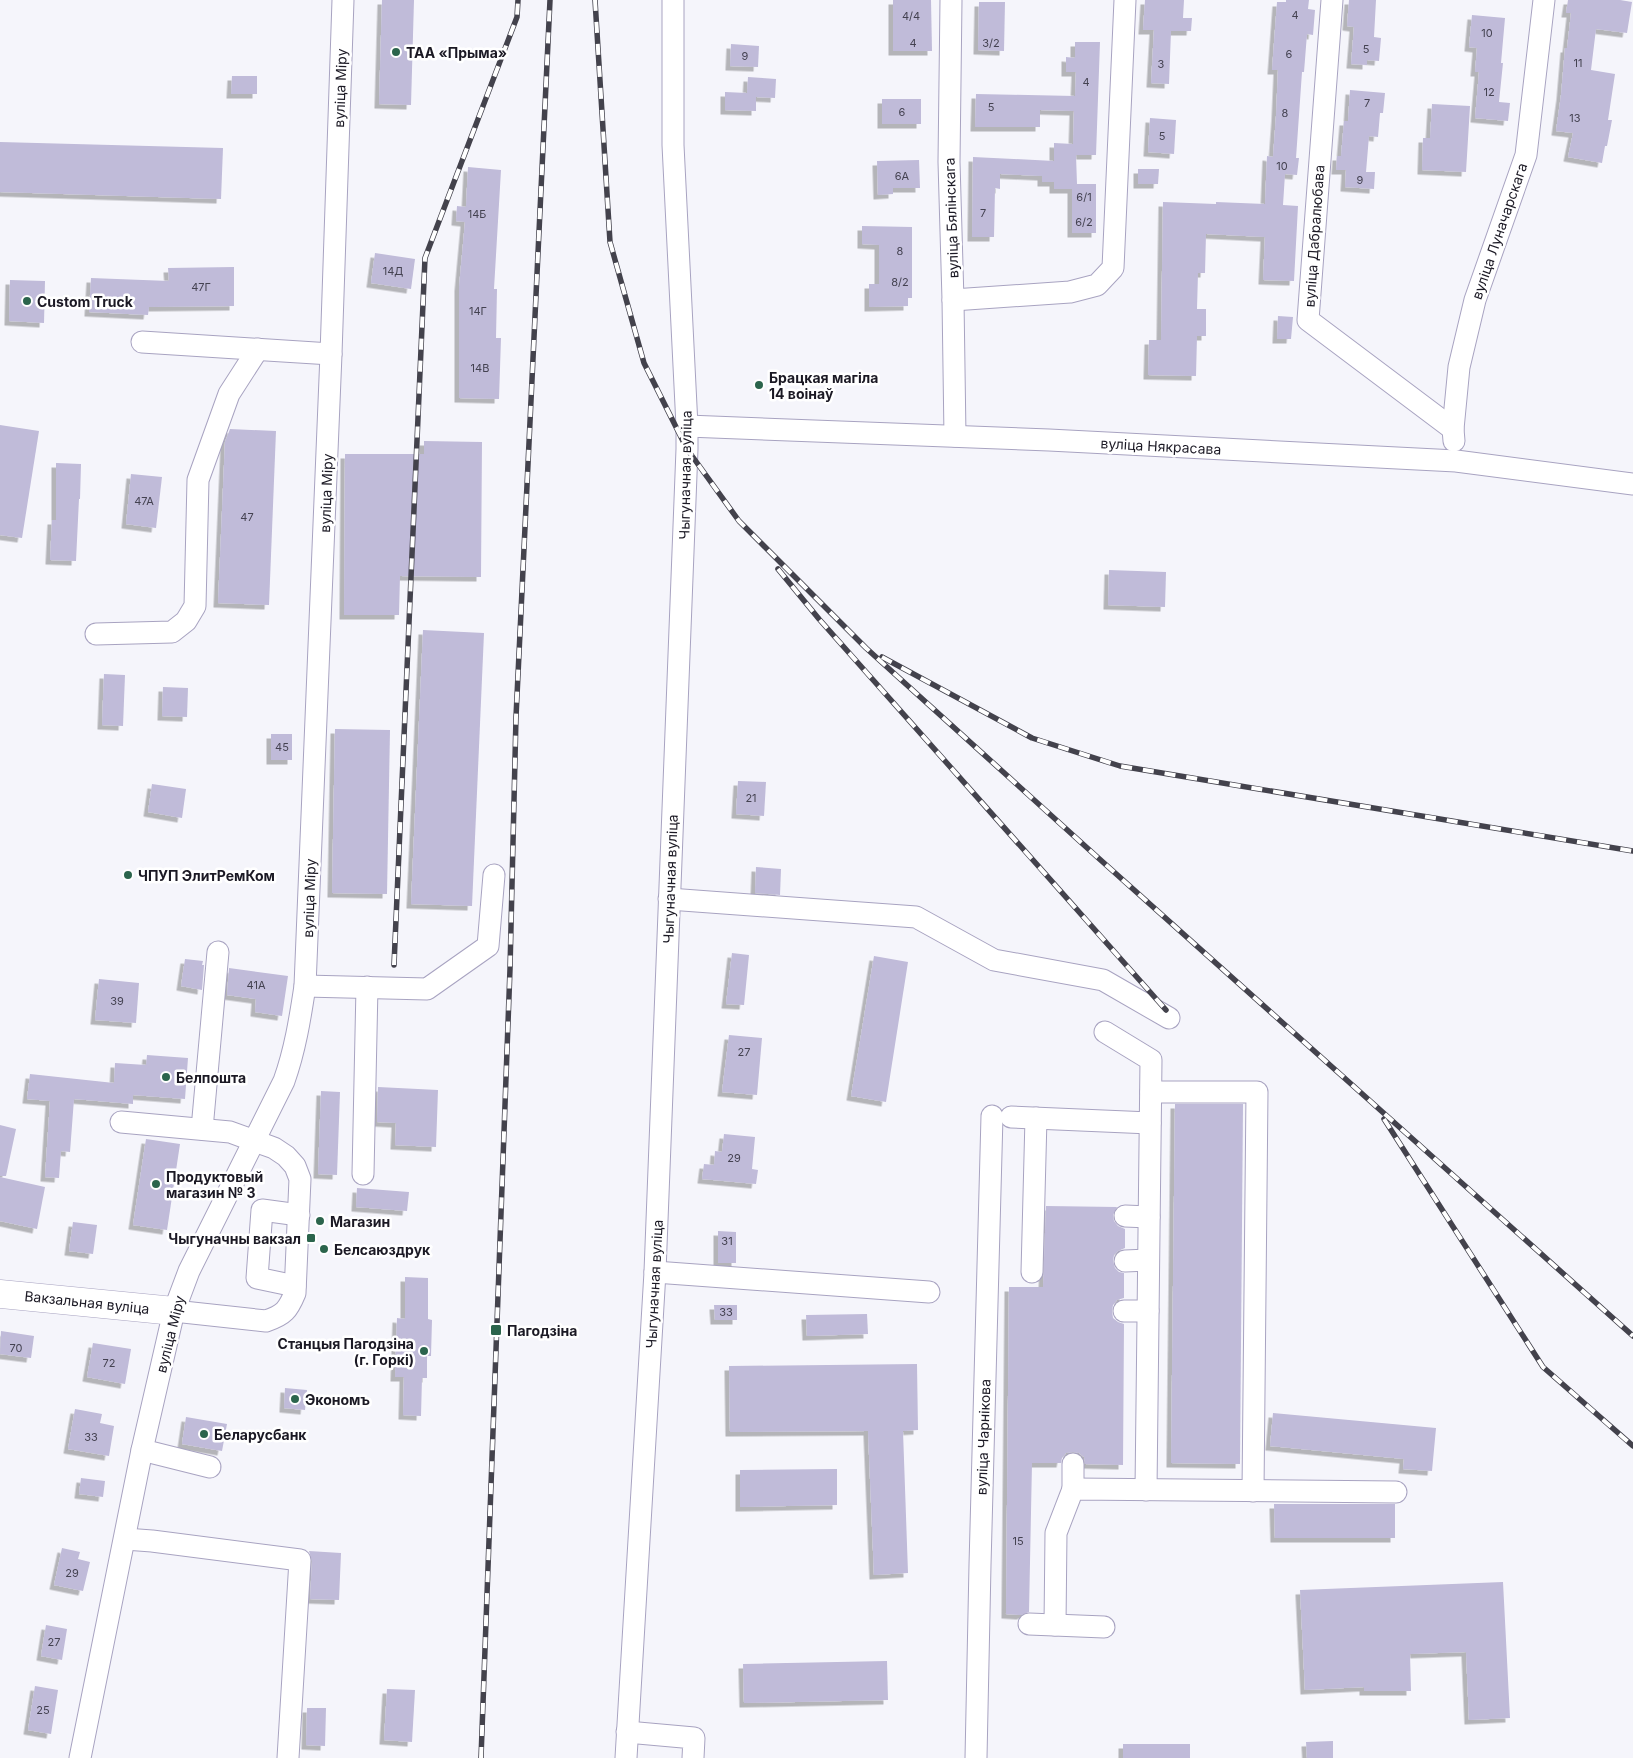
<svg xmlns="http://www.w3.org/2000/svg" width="1633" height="1758" font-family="Inter,sans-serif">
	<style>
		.building { fill: #c0bbd9; filter: url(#shadow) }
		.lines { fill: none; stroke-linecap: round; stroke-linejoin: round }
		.minor-casing { stroke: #a8a3c1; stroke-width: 23 }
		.major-casing { stroke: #a8a3c1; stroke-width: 29 }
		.minor { stroke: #fff; stroke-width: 21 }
		.major { stroke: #fff; stroke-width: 28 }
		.rail-casing { stroke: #43424c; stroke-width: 5.5 }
		.rail { stroke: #fff; stroke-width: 4; stroke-dasharray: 11; stroke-linecap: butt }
		.poi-dot { fill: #2b644c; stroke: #fff; stroke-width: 2 }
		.labels { text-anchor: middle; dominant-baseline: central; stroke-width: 5; stroke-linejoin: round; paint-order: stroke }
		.number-label { font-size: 11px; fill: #444251 }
		.poi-label { font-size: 14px; font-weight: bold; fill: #1b1924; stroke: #fff; text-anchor: start }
		.street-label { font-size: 14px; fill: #1b1924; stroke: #fff }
	</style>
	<defs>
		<filter id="shadow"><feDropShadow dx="-4.5" dy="4.5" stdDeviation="0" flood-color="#0004"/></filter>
	</defs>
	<rect width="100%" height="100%" fill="#f5f5fb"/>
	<g class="building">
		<path d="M382,0H414L411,105L379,104Z"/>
		<path d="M893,0H931L932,51H893Z"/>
		<path d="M1145,0H1184L1183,18H1192L1191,31H1171L1169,84L1151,83L1154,30H1143Z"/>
		<path d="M1286,0H1309L1308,9L1315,10L1313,35L1307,34L1304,72H1302L1296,158H1299L1297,175L1285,174L1283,205L1298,206L1294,281L1263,280L1265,237L1206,234L1205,273H1198L1197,309H1206V336H1197L1196,376L1148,375L1149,340H1161L1163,202L1216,204V202L1265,204L1267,156L1273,157L1276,116L1278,70H1272L1277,2H1286Z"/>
		<path d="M1349,0H1376L1374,37L1381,38L1379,61L1367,60V65L1351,64L1354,27L1347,26Z"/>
		<path d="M1568,0H1620L1632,2L1627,33L1596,29L1591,70L1615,74L1608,120H1612L1607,146H1605L1602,163L1568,157L1573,133L1556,131L1561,95L1565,48H1567L1571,13H1566Z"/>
		<path d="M979,2H1005L1004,51L978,50Z"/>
		<path d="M1472,15L1505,18L1501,63H1503L1499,102L1510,103L1508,121L1475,118L1479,72H1475L1477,48L1469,47Z"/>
		<path d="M1075,42H1100L1096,155H1076L1077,184H1096V233H1072V189H1054V182H1042V176L1000,174V189L995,188L994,237H972L973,157L1054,161V143L1073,144L1074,111L1040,110V127H975L976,94L1075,96L1076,72H1066V57L1075,58Z"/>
		<path d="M731,44L759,46L758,67L730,66Z"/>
		<path d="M232,76H257V94H231Z"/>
		<path d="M748,77L776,79L775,98L756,97V111L725,110V92L747,93Z"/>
		<path d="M1350,90L1385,93L1383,113H1380L1378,137L1369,136L1366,172H1375L1374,189L1345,187L1346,170H1336L1337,156H1341L1344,121H1348Z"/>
		<rect x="882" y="99" width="39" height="25"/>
		<path d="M1432,104L1470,106L1466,172L1422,170L1423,138H1430Z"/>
		<path d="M1150,118L1176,120L1174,154L1148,152Z"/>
		<path d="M0,142L223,148L221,199L0,192Z"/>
		<path d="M919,160L920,188H893V194L878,195L877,161Z"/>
		<path d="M468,167L501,170L494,289H497L496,338H501L499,399L459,398V287L465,222L456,221L457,206L466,207Z"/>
		<path d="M1138,169H1159L1158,184H1138Z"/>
		<path d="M862,226L912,227V298H908V306L869,307V284H879V245L862,244Z"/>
		<path d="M375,253L415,259L411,289L371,283Z"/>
		<path d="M234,267V306L149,307L148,315L89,312L91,278L169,281L168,268Z"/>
		<path d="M10,280L45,281L44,323L9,321Z"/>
		<path d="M1278,316L1293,317L1291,339H1277Z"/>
		<path d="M0,425L39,431L22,538L0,535Z"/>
		<path d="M230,429L276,431L269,605L218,603L225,442Z"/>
		<path d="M424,441L482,442L481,577L400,576L399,615H344L345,454H424Z"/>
		<path d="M56,463L81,464L80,499H79L76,561L50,560L52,520H56Z"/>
		<path d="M131,474L162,477L156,528L126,524Z"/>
		<path d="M1109,570L1166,572L1165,607L1108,605Z"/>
		<path d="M423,630L484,633L472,906L411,904Z"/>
		<path d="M104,674L125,675L123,726L102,725Z"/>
		<path d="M163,687L188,688L187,717L162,716Z"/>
		<path d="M335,729L390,730L387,894L332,893Z"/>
		<rect x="271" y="734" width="21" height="26"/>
		<path d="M738,781L766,782L764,816L736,814Z"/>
		<path d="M152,784L186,789L182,818L148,812Z"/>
		<path d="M756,867L781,869L780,895L755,893Z"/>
		<path d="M732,953L749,955L744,1005L726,1004Z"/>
		<path d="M874,956L908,962L886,1102L851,1096Z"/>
		<path d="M185,959L203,961L202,965H204L202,990L181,986Z"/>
		<path d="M229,968L288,976L282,1016L255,1012L256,999L227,995Z"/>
		<path d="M99,979L139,983L136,1023L95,1020Z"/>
		<path d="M729,1035L762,1038L757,1095L722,1092Z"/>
		<path d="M147,1055L188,1058L185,1099L133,1095V1104L74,1099L70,1152L61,1151L59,1178L45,1177L50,1101L27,1099L30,1074L114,1083L115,1063L146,1065Z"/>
		<path d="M378,1087L438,1090L436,1147L395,1145L396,1123L377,1122Z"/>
		<path d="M321,1091L340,1092L337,1175L318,1174Z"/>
		<path d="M1175,1104H1243L1240,1464L1171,1463Z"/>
		<path d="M0,1125L16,1129L6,1176H0Z"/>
		<path d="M724,1134L755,1137L752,1169L758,1170L756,1184L702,1179L704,1164L714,1165L715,1151L722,1152Z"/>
		<path d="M146,1139L180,1144L167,1230L133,1225Z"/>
		<path d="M0,1177L45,1187L37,1229L0,1221Z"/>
		<path d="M357,1188L409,1192L407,1211L356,1207Z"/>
		<path d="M1046,1206L1117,1207L1113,1215L1114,1221L1118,1226L1125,1229V1248L1118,1251L1114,1255L1113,1261L1115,1268L1119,1272L1124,1273V1298L1117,1300L1113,1305L1112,1311L1113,1318L1118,1322L1124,1324L1123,1465L1085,1464L1084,1457L1079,1453L1073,1452L1066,1453L1062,1458L1061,1463H1032L1029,1612L1021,1615L1006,1614L1009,1287H1043Z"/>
		<path d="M73,1222L97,1225L93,1254L69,1251Z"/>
		<path d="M718,1231L736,1232V1263H718Z"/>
		<path d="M405,1277L428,1278V1319L432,1320L431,1356H427V1378H422L421,1416L403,1415L404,1377H395L397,1318L405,1319Z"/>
		<path d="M714,1305H737V1320H715Z"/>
		<path d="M867,1314L868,1334L807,1336L806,1315Z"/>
		<path d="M1,1331L34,1336L31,1358L0,1354Z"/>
		<path d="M93,1343L131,1349L125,1384L87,1377Z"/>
		<path d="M917,1364L918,1430L903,1431L908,1573L874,1575L868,1431L730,1432L729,1366Z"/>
		<path d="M285,1388L307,1390L305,1410L284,1408Z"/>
		<path d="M75,1409L102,1414L100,1423L114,1426L109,1456L68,1449Z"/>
		<path d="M1273,1413L1436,1428L1432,1471L1403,1469L1404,1459L1270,1446Z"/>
		<path d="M186,1417L227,1424L222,1451L182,1444Z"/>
		<path d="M837,1469V1505L740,1507V1470Z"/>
		<path d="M81,1478L105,1481L103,1497L79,1494Z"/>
		<path d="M1274,1504H1395V1538H1275Z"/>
		<path d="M62,1548L80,1552L78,1559L90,1562L83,1591L54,1585Z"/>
		<path d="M309,1551L341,1553L339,1600L310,1599L312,1561Z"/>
		<path d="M1503,1582L1510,1718L1469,1720L1466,1652L1410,1654L1411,1691H1364V1687L1305,1690L1300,1590Z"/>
		<path d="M46,1625L67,1629L62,1660L41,1656Z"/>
		<path d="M887,1661L888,1700L744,1703L743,1664Z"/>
		<path d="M35,1686L58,1690L51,1734L28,1730Z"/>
		<path d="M387,1689L415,1690L412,1742L384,1740Z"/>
		<path d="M307,1708H326L325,1746L306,1745Z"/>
		<path d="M1333,1741V1758H1307L1306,1742Z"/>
		<rect x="1123" y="1744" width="67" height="14"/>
	</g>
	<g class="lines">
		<defs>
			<g id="minor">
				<path d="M951,0L949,162L953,300L955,436"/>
				<path d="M1332,0L1308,320L1453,429"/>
				<path d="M953,300L1070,292L1097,285L1113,268L1125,0"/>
				<path d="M142,342L331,354"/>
				<path d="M687,426L1049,440L1456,461L1633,484"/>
				<path d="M1454,441L1453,429L1459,367L1475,300L1526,155L1544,0"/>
				<path d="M96,634L172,632L186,621L195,606L198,480L229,394L258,349"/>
				<path d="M669,899L916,917L994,960L1103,980L1169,1018"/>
				<path d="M305,986L427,989L488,946L494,875"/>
				<path d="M1105,1032L1151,1060L1146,1490"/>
				<path d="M1151,1092H1257L1253,1491"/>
				<path d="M1011,1117L1150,1123"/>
				<path d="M121,1122L230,1132L274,1148L286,1156L295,1166L300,1179L295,1293C288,1310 284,1315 266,1321L174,1311"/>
				<path d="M202,1129L218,952"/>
				<path d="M363,1174L367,987"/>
				<path d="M1125,1216L1149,1217"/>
				<path d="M1125,1261L1148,1260"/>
				<path d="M655,1272L929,1292"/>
				<path d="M1032,1272L1036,1118"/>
				<path d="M295,1286L257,1278L262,1210L299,1215"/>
				<path d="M1124,1311H1148"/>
				<path d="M142,1450L210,1467"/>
				<path d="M1073,1464V1489"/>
				<path d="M125,1539L152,1541L300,1560L288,1758"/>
				<path d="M1029,1624L1104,1627"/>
				<path d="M1055,1625L1056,1533L1073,1489L1396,1492"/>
				<path d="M627,1732L694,1738L693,1758"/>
				<path d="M80,1758L142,1450L174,1311L189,1271L284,1081C295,1050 300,1019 305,986L331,354L343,0"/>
				<path d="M626,1758L655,1272L687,449V426L673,145V0"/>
				<path d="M976,1758L980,1565L992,1116"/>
			</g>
			<path id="major" d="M0,1294L174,1311"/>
		</defs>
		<use href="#minor" class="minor-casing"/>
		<use href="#major" class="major-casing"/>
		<use href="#minor" class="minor"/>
		<use href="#major" class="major"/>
		<defs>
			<g id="rail">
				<path d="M595,0L610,242L644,363L687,449L739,521L866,648L1095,855L1633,1336"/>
				<path d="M778,569L819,619L1166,1010"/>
				<path d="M882,657L1032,738L1120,766L1633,851"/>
				<path d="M394,965L425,258L517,17L518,0"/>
				<path d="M1384,1119L1543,1367L1633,1446"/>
				<path d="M481,1758L510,969L516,717L550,0"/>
			</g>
		</defs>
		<use href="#rail" class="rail-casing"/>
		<use href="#rail" class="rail"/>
	</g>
	<g class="poi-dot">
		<circle cx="396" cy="52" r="5"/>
		<circle cx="27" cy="301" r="5"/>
		<circle cx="759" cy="385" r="5"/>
		<circle cx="128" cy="875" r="5"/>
		<circle cx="166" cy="1077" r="5"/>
		<circle cx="156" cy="1184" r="5"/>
		<circle cx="320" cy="1221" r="5"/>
		<rect x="306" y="1233" width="10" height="10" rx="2.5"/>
		<circle cx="324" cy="1249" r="5"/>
		<rect x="490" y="1324" width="12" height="12" rx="2.5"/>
		<circle cx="424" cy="1351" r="5"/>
		<circle cx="295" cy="1399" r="5"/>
		<circle cx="204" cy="1434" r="5"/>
	</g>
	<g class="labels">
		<g class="number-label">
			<text x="1295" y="15">4</text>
			<text x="911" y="16">4/4</text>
			<text x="1487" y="33">10</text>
			<text x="913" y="43">4</text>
			<text x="991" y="43">3/2</text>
			<text x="1366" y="49">5</text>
			<text x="1289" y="54">6</text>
			<text x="745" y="56">9</text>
			<text x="1578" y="63">11</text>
			<text x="1161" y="64">3</text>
			<text x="1086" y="82">4</text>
			<text x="1489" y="92">12</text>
			<text x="1367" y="103">7</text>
			<text x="991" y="107">5</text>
			<text x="902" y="112">6</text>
			<text x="1285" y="113">8</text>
			<text x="1575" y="118">13</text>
			<text x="1162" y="136">5</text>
			<text x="1282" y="166">10</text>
			<text x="902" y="176">6А</text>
			<text x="1360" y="180">9</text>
			<text x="1084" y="197">6/1</text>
			<text x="983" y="213">7</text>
			<text x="477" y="214">14Б</text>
			<text x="1084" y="222">6/2</text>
			<text x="900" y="251">8</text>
			<text x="393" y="271">14Д</text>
			<text x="900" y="282">8/2</text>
			<text x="201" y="287">47Г</text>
			<text x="478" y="311">14Г</text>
			<text x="480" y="368">14В</text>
			<text x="144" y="501">47А</text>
			<text x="247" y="517">47</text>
			<text x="282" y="747">45</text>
			<text x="751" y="798">21</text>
			<text x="256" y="985">41А</text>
			<text x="117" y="1001">39</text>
			<text x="744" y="1052">27</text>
			<text x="734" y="1158">29</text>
			<text x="727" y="1241">31</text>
			<text x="726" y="1312">33</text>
			<text x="16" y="1348">70</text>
			<text x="109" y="1363">72</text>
			<text x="91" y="1437">33</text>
			<text x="1018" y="1541">15</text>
			<text x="72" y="1573">29</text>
			<text x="54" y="1642">27</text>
			<text x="43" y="1710">25</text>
		</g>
		<g class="poi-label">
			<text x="406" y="52">ТАА «Прыма»</text>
			<text x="37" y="301">Custom Truck</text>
			<text x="769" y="377">Брацкая магіла<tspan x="769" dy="16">14 воінаў</tspan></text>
			<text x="138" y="875">ЧПУП ЭлитРемКом</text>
			<text x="176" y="1077">Белпошта</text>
			<text x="166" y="1176">Продуктовый<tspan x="166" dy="16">магазин № 3</tspan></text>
			<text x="330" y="1221">Магазин</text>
			<text x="301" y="1238" text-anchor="end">Чыгуначны вакзал</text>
			<text x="334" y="1249">Белсаюздрук</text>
			<text x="507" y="1330">Пагодзіна</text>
			<text x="414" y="1343" text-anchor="end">Станцыя Пагодзіна<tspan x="414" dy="16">(г. Горкі)</tspan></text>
			<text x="305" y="1399">Экономъ</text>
			<text x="214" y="1434">Беларусбанк</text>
		</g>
		<g class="street-label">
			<text transform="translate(340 88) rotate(-88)">вуліца Міру</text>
			<text transform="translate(951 218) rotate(-92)">вуліца Бялінскага</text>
			<text transform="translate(1499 231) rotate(-71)">вуліца Луначарскага</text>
			<text transform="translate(1314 236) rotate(-86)">вуліца Дабралюбава</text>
			<text transform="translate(1161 446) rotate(3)">вуліца Някрасава</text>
			<text transform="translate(685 475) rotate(-89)">Чыгуначная вуліца</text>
			<text transform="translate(326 493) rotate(-88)">вуліца Міру</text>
			<text transform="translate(670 879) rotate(-88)">Чыгуначная вуліца</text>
			<text transform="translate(309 898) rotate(-88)">вуліца Міру</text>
			<text transform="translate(654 1284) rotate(-87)">Чыгуначная вуліца</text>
			<text transform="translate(87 1302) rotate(6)">Вакзальная вуліца</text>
			<text transform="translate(170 1334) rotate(-76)">вуліца Міру</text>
			<text transform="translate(983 1437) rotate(-88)">вуліца Чарнікова</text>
		</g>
	</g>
</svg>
